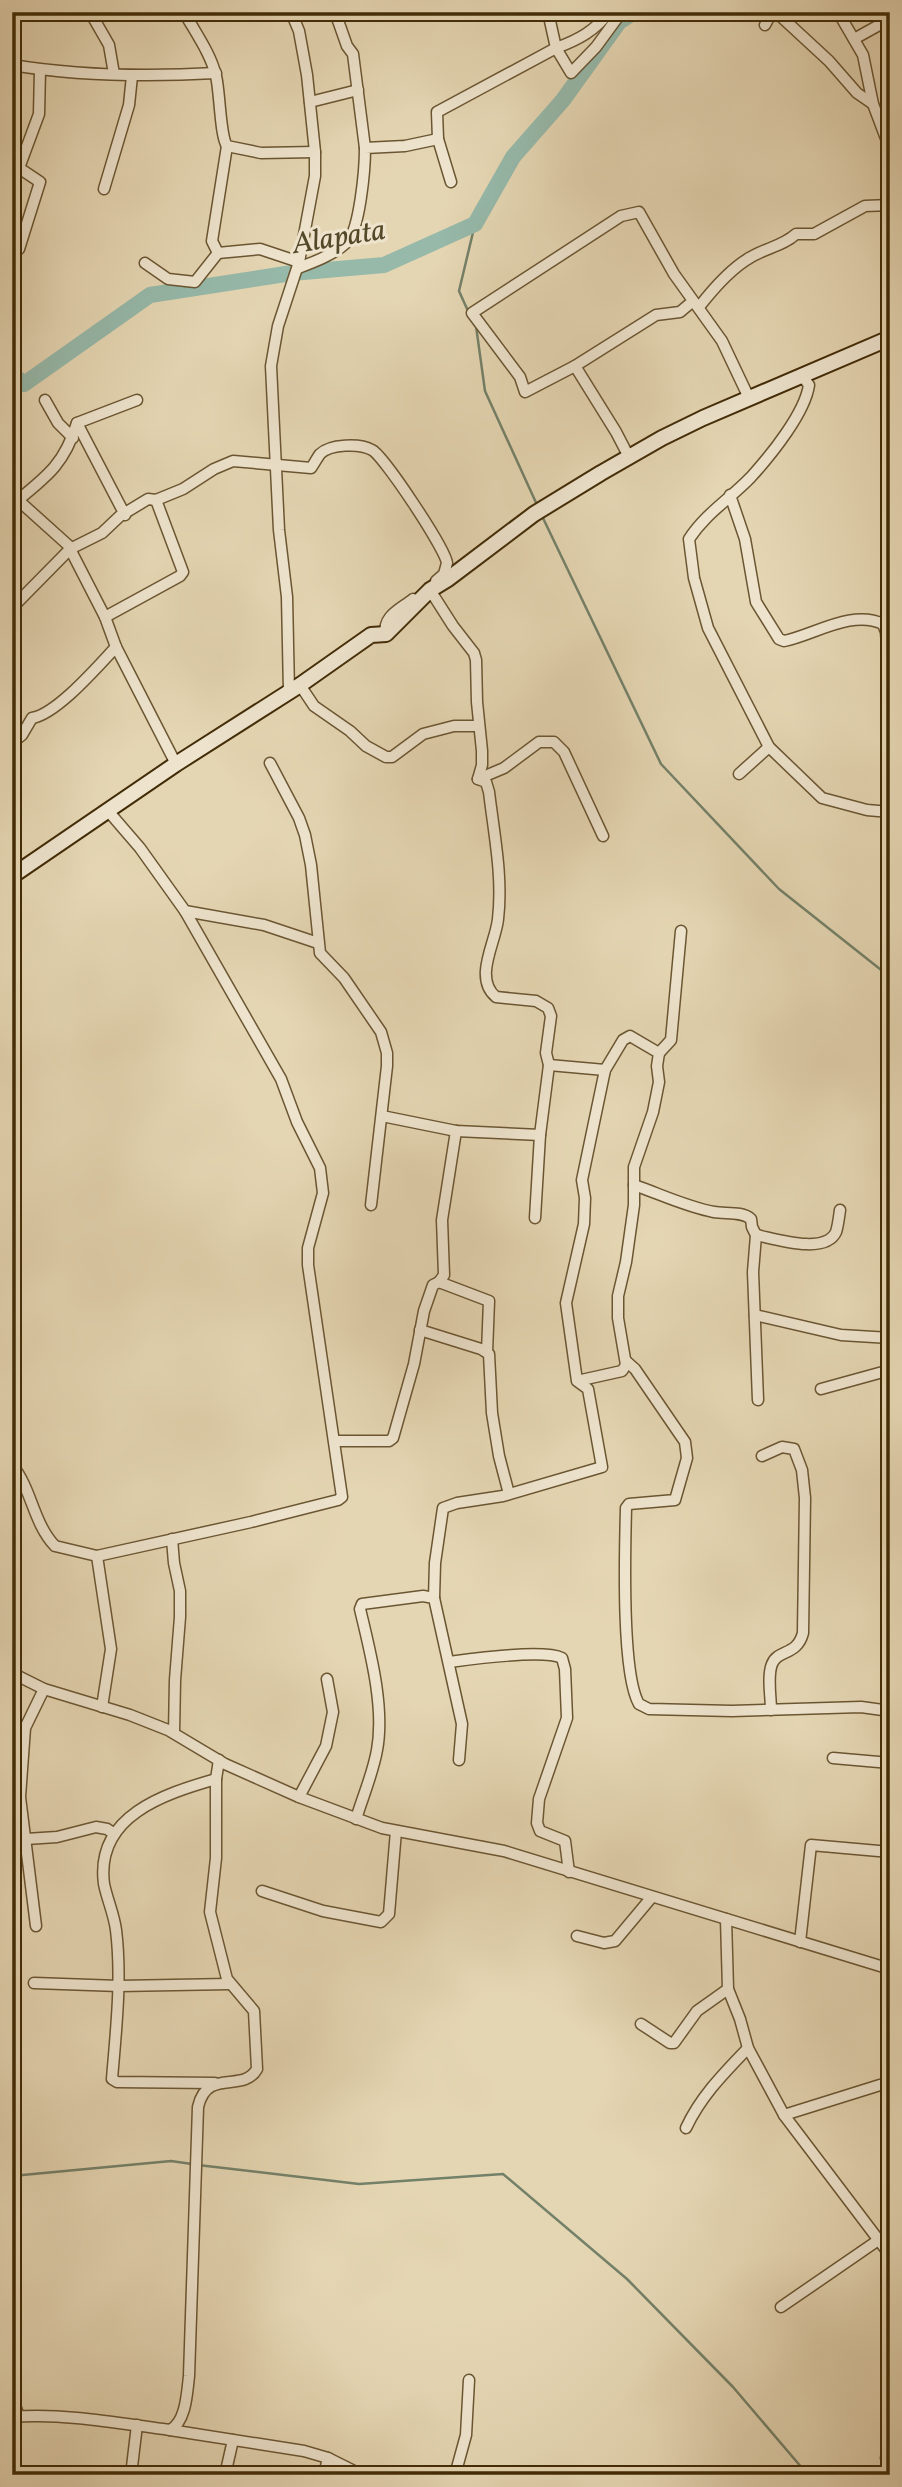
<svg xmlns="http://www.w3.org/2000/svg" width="902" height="2487" font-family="Vollkorn,serif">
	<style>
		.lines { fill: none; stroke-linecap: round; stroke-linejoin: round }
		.stream { stroke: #748169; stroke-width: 2.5 }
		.river { stroke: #96b9aa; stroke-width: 16 }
		.minor-casing { stroke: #6b5632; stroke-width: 13 }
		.secondary-casing { stroke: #422c07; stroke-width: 18 }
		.minor { stroke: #eee4ce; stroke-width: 10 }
		.secondary { stroke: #eee4ce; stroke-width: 14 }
		.labels { text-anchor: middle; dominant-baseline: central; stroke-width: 6; stroke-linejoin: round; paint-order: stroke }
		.water-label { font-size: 30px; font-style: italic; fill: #534828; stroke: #eee4ce }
	</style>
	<rect width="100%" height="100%" fill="#e5d6b3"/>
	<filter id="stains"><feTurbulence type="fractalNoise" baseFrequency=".00286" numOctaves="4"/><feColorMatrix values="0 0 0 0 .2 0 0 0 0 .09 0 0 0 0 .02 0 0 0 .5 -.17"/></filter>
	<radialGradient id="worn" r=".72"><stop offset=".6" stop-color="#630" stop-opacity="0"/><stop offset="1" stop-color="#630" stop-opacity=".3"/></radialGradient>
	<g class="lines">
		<g class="stream">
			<path d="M468,311L459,291L475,224"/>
			<path d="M476,326L485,391L538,507"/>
			<path d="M542,516L661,764L779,889L890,977"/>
			<path d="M198,2165L359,2184L503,2174L627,2279L733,2387L808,2475"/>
			<path d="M12,2176L171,2161L192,2164"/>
		</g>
		<path class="river" d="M12,374L24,384L150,295L292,273L384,265L475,224L513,157L563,100L619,22L634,12"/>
		<defs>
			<g id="minor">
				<path d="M90,12L109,45L114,74"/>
				<path d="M184,12C195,32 211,54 216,76C220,92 220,136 227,146L261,153L315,152"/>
				<path d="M335,12L347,46L353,54L365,148"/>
				<path d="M548,12L556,48L571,73L596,47L618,17L616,12"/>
				<path d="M776,12L829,61L857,93L873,104"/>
				<path d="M838,12L863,55L873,104L890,149"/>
				<path d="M765,25L772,12"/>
				<path d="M854,39L890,19"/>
				<path d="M12,65C79,76 148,77 216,73"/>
				<path d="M310,102L358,90"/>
				<path d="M227,146L212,241L218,253L260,249L299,262"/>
				<path d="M451,182L438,139L437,112L556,48C578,40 595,31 609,12"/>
				<path d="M104,189L129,105L132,76"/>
				<path d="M19,249L40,182L19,168L39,114L40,70"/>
				<path d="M145,263L168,279L195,282L218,253"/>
				<path d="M298,268C314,262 333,255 346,243C360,232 365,167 365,148L405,146L438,139"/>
				<path d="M693,301L680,312L656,315L575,366L525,392L520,377L472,313L621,216L639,212L674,274L722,341L749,398"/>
				<path d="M699,307C713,289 731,268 751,257C766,248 783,246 796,234H814L865,206L890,205"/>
				<path d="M575,366L616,432L629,457"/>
				<path d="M802,376L809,385C805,413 771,455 751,477C730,499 706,513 689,539L694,578L708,628L769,747L822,798L867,810L890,812"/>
				<path d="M45,400L58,423L73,438"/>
				<path d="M77,423L137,400"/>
				<path d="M730,495L745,539L756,602L779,639L784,641C814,635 852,609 883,624L886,632L890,682"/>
				<path d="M18,500C49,475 65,462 77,423L125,515"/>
				<path d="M12,503L18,500L68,545L105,617L116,647L176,764"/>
				<path d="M12,608L70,549L102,533L120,516L148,499L156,500L183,489L214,469L233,461L311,468C314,464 317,458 320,454C330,444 360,443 372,450C383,455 445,548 447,563L444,574L436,581"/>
				<path d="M105,617L180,576L183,572L156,500"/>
				<path d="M386,634C382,616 401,609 413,599"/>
				<path d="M300,685L314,706L350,731L366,746L386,757H392L423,734L454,726H479"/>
				<path d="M289,692L287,597L279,530L271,366L278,326L299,262L315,176V152L307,75L299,31L291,12"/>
				<path d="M12,743L22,735L32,718C57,714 98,666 116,647"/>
				<path d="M270,763L299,818L305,835L311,865L320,953L344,978L381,1032L387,1053V1066L371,1205"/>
				<path d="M739,774L769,747"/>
				<path d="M478,779L504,768L539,742H554L564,752L603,836"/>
				<path d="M109,812L140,848L185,911L264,925L318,943"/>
				<path d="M659,1053L671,1040L681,931"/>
				<path d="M549,1065L605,1070"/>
				<path d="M382,1116L456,1131L540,1135L549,1065L546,1053L551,1016L548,1008L536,1001L496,997C473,978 496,942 498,919C503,877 494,834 489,792L486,782L478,779L482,765V751L477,702L476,660L474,653L453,626L430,590"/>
				<path d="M634,1185C660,1194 687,1207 714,1212C726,1214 742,1211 751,1219L752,1227L756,1235L753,1272L758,1400"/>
				<path d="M535,1218L540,1135"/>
				<path d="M756,1235C776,1239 825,1255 836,1232C838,1226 839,1217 840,1210"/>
				<path d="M439,1282L444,1275L442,1220L456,1131"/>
				<path d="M755,1315L841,1335L890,1338"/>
				<path d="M420,1330L481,1349L489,1354L492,1413L499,1456L509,1494"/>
				<path d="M626,1361L635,1369L685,1442L687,1458L675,1500L629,1504L626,1508C625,1548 621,1673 639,1704L649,1709L732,1711L861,1707L890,1711"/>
				<path d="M821,1389L890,1370"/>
				<path d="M335,1441H389L393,1438L414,1364L424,1311L433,1285L439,1282L489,1301L487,1352"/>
				<path d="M762,1456L782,1447L794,1449L802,1470L805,1498L803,1633C797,1656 778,1649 772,1664C767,1676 771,1697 771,1710"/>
				<path d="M12,1465C32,1489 33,1523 55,1546L97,1556L111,1649L102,1707"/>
				<path d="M172,1539L174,1563L180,1591V1617L175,1680L174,1733"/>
				<path d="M97,1556L251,1522L338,1500L342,1497L308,1265V1248L323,1193L320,1168L297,1122L281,1079L185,911"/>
				<path d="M434,1598L435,1563L443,1508L457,1503L503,1496L602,1467L588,1389L577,1381L566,1303L584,1224L585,1198L582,1180L605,1070L623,1040L630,1036L659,1053L657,1066L659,1082L653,1112L634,1167V1205L626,1262L618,1296V1318L626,1365L622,1371L577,1381"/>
				<path d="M449,1662C472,1659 543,1649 562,1658L565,1669L567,1718L539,1799L537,1823L540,1831L565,1841L569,1872"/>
				<path d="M12,1673L44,1689L130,1715L168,1730L225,1764L299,1797L382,1828L504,1851L890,1969"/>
				<path d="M833,1758L890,1763"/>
				<path d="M299,1797L326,1746L333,1712L327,1679"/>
				<path d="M356,1819C363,1796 373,1773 377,1750C385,1707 370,1651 360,1609L362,1604L423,1596L434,1598L462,1724L459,1760"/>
				<path d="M26,1839L57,1837L96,1827L107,1829L113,1833"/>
				<path d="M262,1891L323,1911L381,1922L389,1914L396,1831"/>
				<path d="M726,1919L728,1989L740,2019L748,2048L784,2115L890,2255"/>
				<path d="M36,1926L20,1797L25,1728L44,1689"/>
				<path d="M577,1936L604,1943L615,1941L651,1898"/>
				<path d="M800,1942L811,1845L890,1852"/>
				<path d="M34,1983L119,1986L229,1984"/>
				<path d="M641,2024L670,2043H674L697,2011L728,1989"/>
				<path d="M215,2083L117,2082L112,2079C116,2030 122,1979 116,1930C114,1914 107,1899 104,1884C95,1816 164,1794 216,1779"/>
				<path d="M784,2115L880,2085L890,2084"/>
				<path d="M686,2128C701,2096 724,2073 748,2048"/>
				<path d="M781,2307L877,2241"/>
				<path d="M12,2398L19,2416"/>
				<path d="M12,2417C66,2413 117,2423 170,2430C186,2422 187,2393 189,2376L198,2107C207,2067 243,2094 257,2069L254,2011L227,1979L210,1912L216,1858V1779L219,1760"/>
				<path d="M170,2430L304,2451L328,2458L362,2475"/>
				<path d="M886,2458L890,2468"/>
				<path d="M131,2475L137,2425"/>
				<path d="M225,2475L233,2440"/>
				<path d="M324,2475L328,2458"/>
				<path d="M455,2475L466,2435L469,2380"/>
			</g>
			<path id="secondary" d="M12,876L176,764L300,685L371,635L386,634L430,590L448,579L534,514L601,473L662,438L703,418L890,338"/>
		</defs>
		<use href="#minor" class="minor-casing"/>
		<use href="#secondary" class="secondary-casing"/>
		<use href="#minor" class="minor"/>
		<use href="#secondary" class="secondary"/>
	</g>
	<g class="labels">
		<g class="water-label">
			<text transform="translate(339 238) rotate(-9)">Alapata</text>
		</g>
	</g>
	<rect width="902" height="2487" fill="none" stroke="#e5d6b3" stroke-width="42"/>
	<rect x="14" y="14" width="874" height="2459" fill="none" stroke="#422c07" stroke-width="3.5"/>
	<rect x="21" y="21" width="860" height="2445" fill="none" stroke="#422c07" stroke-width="2"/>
	<rect width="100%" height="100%" filter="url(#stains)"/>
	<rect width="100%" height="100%" fill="url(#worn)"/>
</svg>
